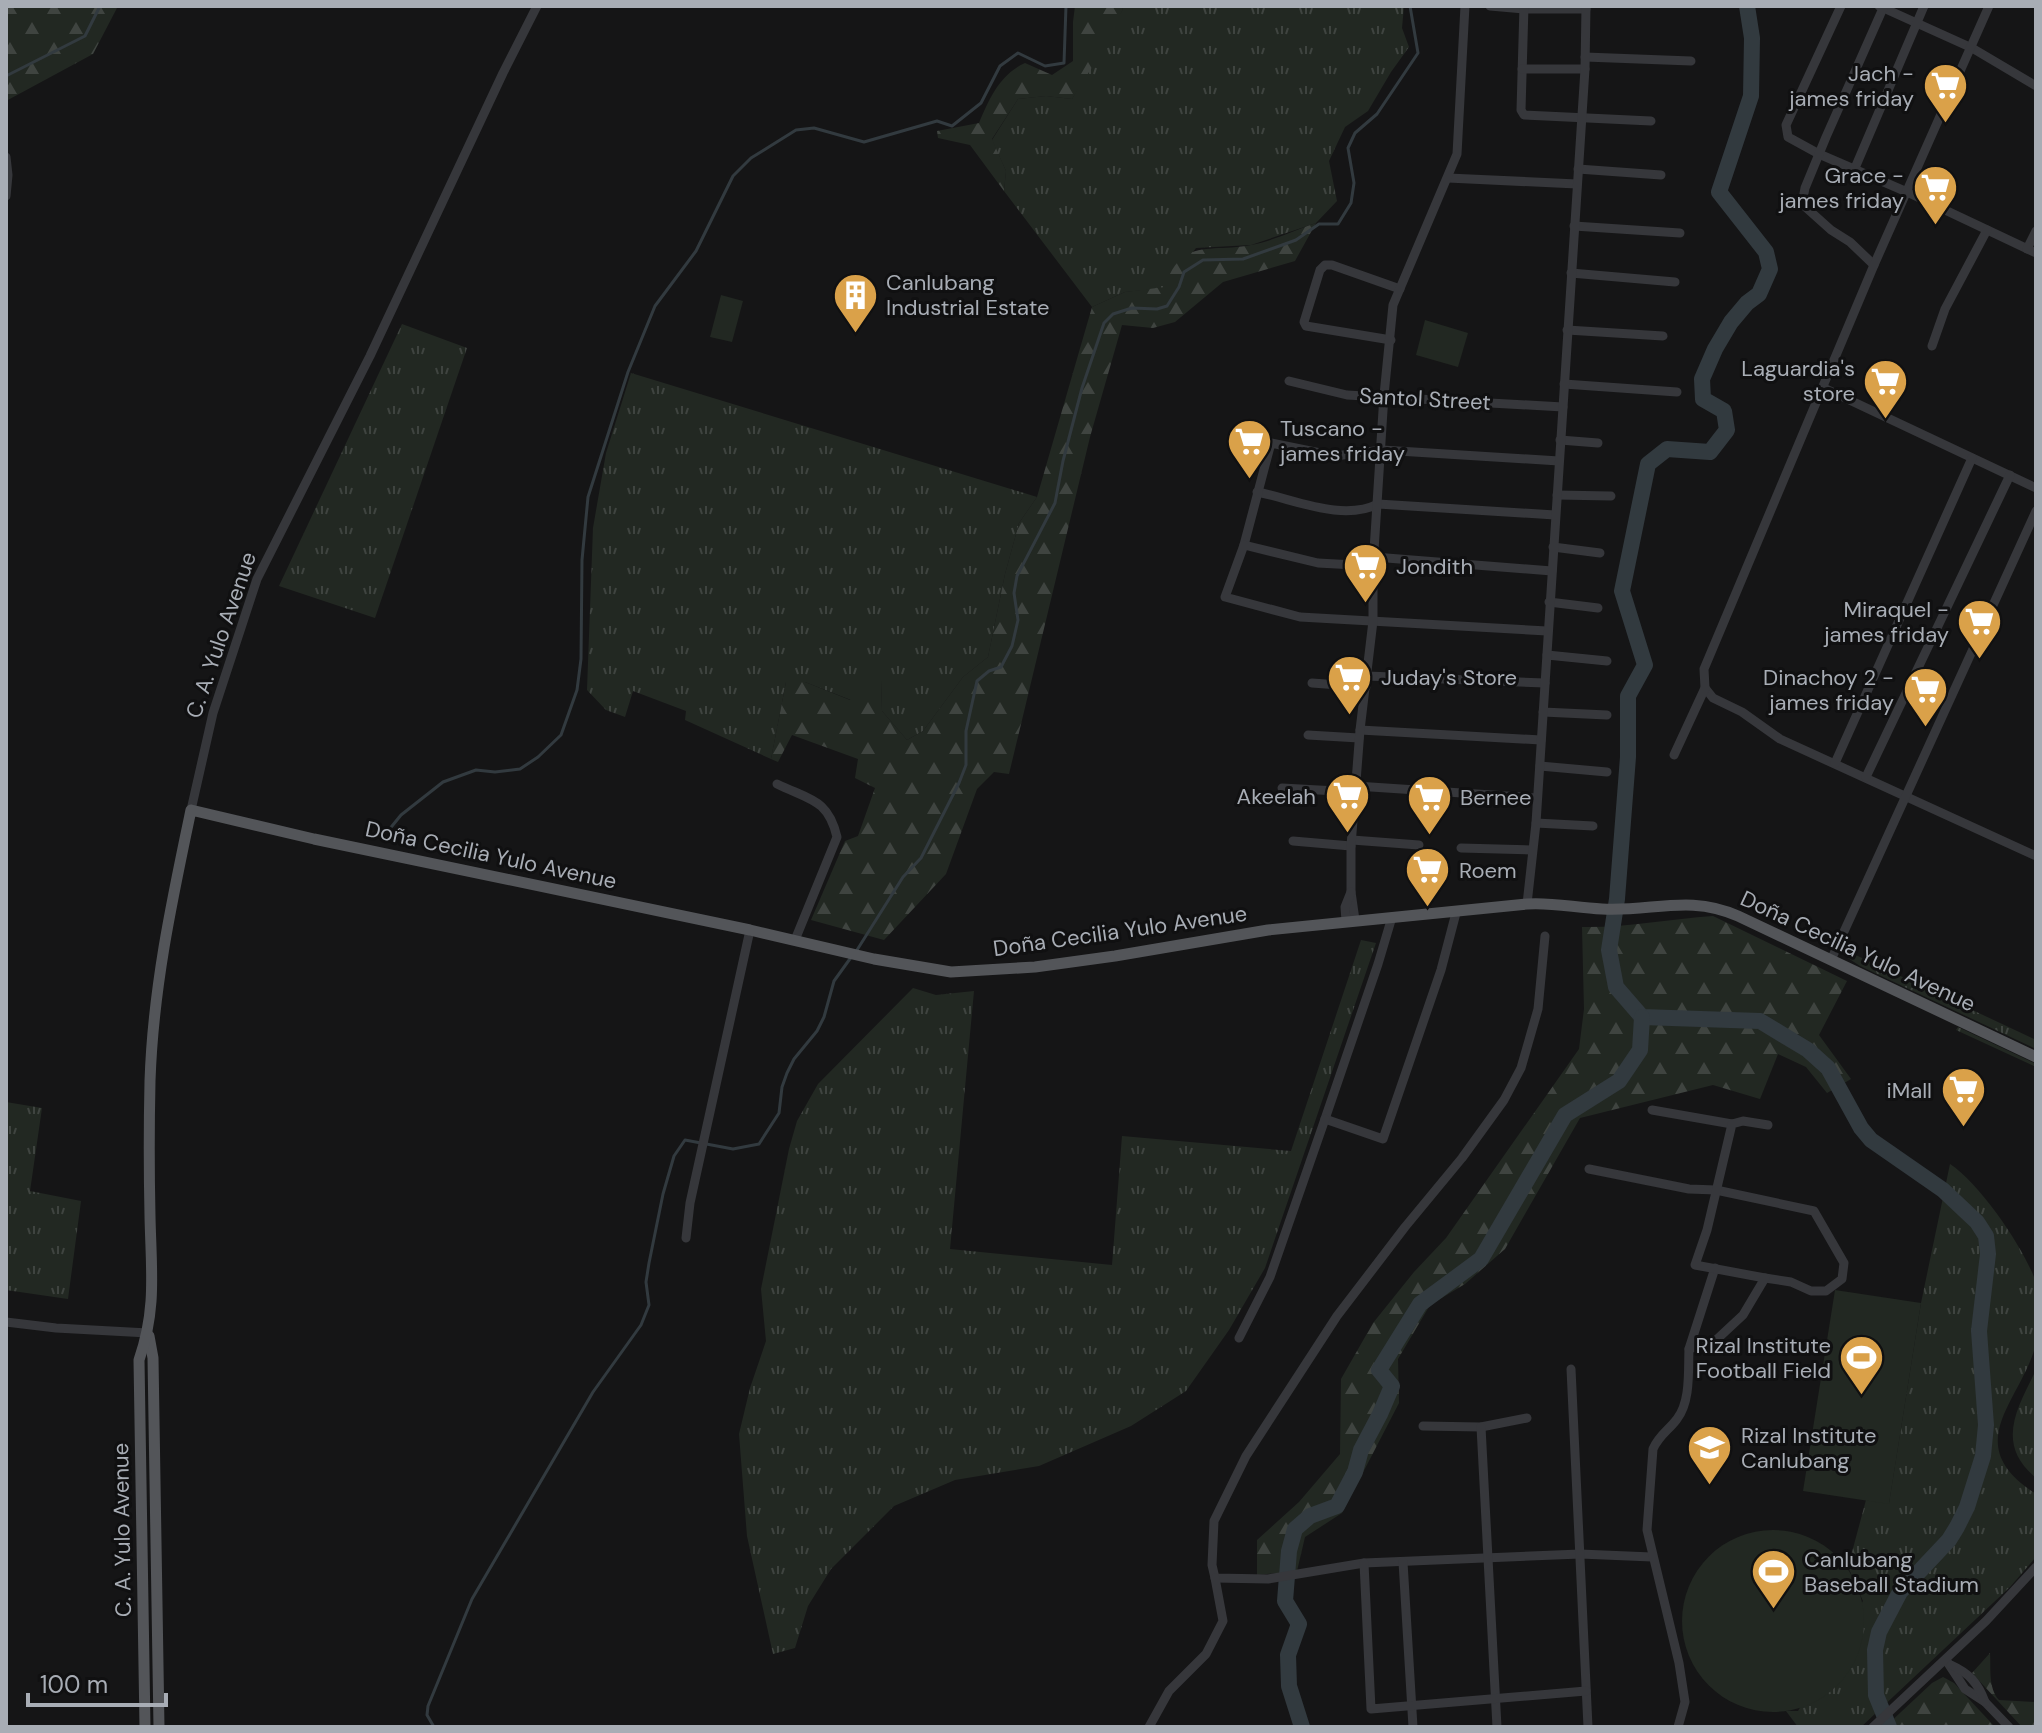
<svg xmlns="http://www.w3.org/2000/svg" width="2042" height="1733" font-family="'DM Sans',sans-serif">
	<style>
		.grass { fill: url(#grass-tufts) }
		.forest { fill: url(#forest-firs) }
		.park { fill: #222822 }
		.lines { fill: none; stroke-linecap: round; stroke-linejoin: round }
		.stream { stroke: #323a3f; stroke-width: 3 }
		.river { stroke: #323a3f; stroke-width: 16 }
		.minor { stroke: #36373b; stroke-width: 9 }
		.major { stroke: #535559; stroke-width: 11 }
		.labels { text-anchor: middle; dominant-baseline: central; stroke-width: 6; stroke-linejoin: round; paint-order: stroke }
		.poi-label { font-size: 22px; fill: #a8adb5; stroke: #101011; text-anchor: end }
		.street-label { font-size: 22px; fill: #a8adb5; stroke: #101011 }
	</style>
	<defs>
		<pattern id="grass-tufts" width="24" height="20" patternUnits="userSpaceOnUse" patternTransform="scale(2)"><rect width="24" height="20" fill="#222822"/><path d="M3 7l-1-3M5 7V3M7 7l1-3M15 17l-1-3M17 17v-4M19 17l1-3" fill="none" stroke="#3f4440"/></pattern>
		<pattern id="forest-firs" width="22" height="20" patternUnits="userSpaceOnUse" patternTransform="scale(2)"><rect width="22" height="20" fill="#222822"/><path d="M5 1l3.5 6h-7zM16 11l3.5 6h-7z" fill="#3f4440"/></pattern>
	</defs>
	<rect width="100%" height="100%" fill="#151516"/>
	<g class="grass">
		<path d="M1122,6H1404L1402,28L1409,47L1391,72L1368,111L1345,127L1329,161L1337,201L1316,223L1251,245L1196,248L1165,288L1125,292L1092,307L1004,191L1006,171L992,140L1018,99L1046,96L1072,99L1123,9Z"/>
		<path d="M402,324L467,348L375,618L279,586Z"/>
		<path d="M631,373L1037,497L1019,523L1005,574L988,657L963,677L923,731L907,740L882,711L881,680L851,700L805,682H786L771,759L685,720L686,711L633,691L625,717L606,710L587,690L593,528L606,453Z"/>
		<path d="M1361,940L1376,943L1265,1268L1229,1330L1186,1391L1131,1426L1039,1466L955,1480L894,1506L831,1569L808,1606L795,1648L773,1654L747,1536L739,1434L750,1388L766,1341L761,1289L789,1149L797,1121L818,1084L913,988L936,995L974,991L950,1249L1112,1265L1122,1136L1291,1151Z"/>
		<path d="M1843,949L2036,1040V1049L1860,966L1848,958Z"/>
		<path d="M1958,1027L2036,1064V1067L1956,1030Z"/>
		<path d="M6,1102L42,1108L30,1191L81,1201L68,1299L6,1290Z"/>
		<path d="M1950,1164C1979,1183 2021,1244 2034,1277C2039,1287 2038,1333 2036,1344C2021,1402 1958,1444 2036,1494V1557L2010,1587L1861,1727H1798L1786,1711H1798L1863,1601L1848,1567L1866,1500L1889,1503L1921,1303Z"/>
		<path d="M2036,1370V1478C1995,1444 2017,1409 2036,1370Z"/>
	</g>
	<g class="forest">
		<path d="M6,6H118L93,54L6,101Z"/>
		<path d="M1075,6H1122L1123,9L1106,45L1072,99L1046,96L1018,99L992,139L1006,171L1004,191L970,145L938,138L937,131L979,123C989,99 1000,74 1025,63L1052,75L1073,61V22Z"/>
		<path d="M1316,223L1295,261L1223,282L1175,322L1153,328L1122,325L1090,437L1009,774L994,772L977,789L946,874L884,940L811,920L845,841L858,836L875,788L855,778L858,759L792,735L778,762L771,759L786,682H805L850,700L864,674L881,680L882,711L907,740L923,731L963,677L988,657L1005,574L1019,523L1037,497L1092,307L1125,292L1165,287C1180,237 1212,253 1251,245C1273,241 1295,230 1316,223Z"/>
		<path d="M1713,916L1847,981L1819,1035L1851,1079L1827,1093L1806,1067L1778,1054L1760,1099L1713,1085L1580,1118L1505,1249L1465,1284L1430,1305L1398,1359L1399,1403L1342,1513L1305,1537L1297,1571L1257,1575V1540L1299,1502L1340,1454L1341,1379L1373,1323L1414,1272L1446,1238L1579,1049L1584,1009L1582,927C1626,928 1669,919 1713,916Z"/>
		<path d="M1990,1653C1991,1668 1988,1688 1999,1700L2035,1702L2036,1727H2022L1972,1673Z"/>
		<path d="M1943,1677L1954,1683L1995,1727H1885L1932,1683Z"/>
	</g>
	<g class="park">
		<path d="M721,295L743,301L732,342L710,337Z"/>
		<path d="M1425,320L1468,333L1458,367L1416,355Z"/>
		<path d="M1835,1290L1921,1303L1889,1504L1803,1491Z"/>
		<circle cx="1773" cy="1621" r="91"/>
	</g>
	<g class="lines">
		<g class="stream">
			<path d="M6,76L85,36L100,6"/>
			<path d="M388,831L401,815L443,782L476,770L495,772L520,769L538,757L561,735L577,690L581,659L582,560L588,497L628,372L655,306L696,251L733,176L751,158L796,130L814,128L864,142L937,121L952,126L981,103L1000,66L1018,53L1045,66L1064,63L1066,6"/>
			<path d="M857,950L903,877L921,858L959,783L966,765V731L977,681L989,671L1001,667L1012,646L1018,620L1014,593L1017,576L1055,503L1063,461L1082,388L1104,323L1113,314L1132,308L1157,309L1167,306L1179,287L1184,272L1203,260L1243,259L1296,240L1319,224H1338L1351,203L1354,183L1348,148L1355,133L1377,114L1418,53L1410,6"/>
			<path d="M434,1727L427,1715L428,1706L472,1599L593,1392L641,1325L649,1305L646,1282L649,1263L663,1194L674,1156L685,1140L733,1149L759,1144L779,1113L782,1087L787,1073L794,1059L817,1031L824,1017L834,981L852,956"/>
		</g>
		<g class="river">
			<path d="M1747,6L1752,38L1751,96L1719,192L1766,252L1770,269L1759,294L1747,303L1731,322L1715,349L1702,379L1703,399L1724,411L1727,430L1710,452L1667,449L1648,464L1622,591L1645,665L1628,696V757L1617,899L1609,950L1616,987L1642,1017L1760,1021L1808,1050L1828,1068L1861,1128L1871,1140L1943,1190L1977,1222L1986,1236L1988,1254L1979,1331L1986,1425L1983,1456L1967,1507L1957,1527L1949,1540L1900,1592L1879,1632L1875,1650L1876,1695L1889,1727"/>
			<path d="M1302,1727L1289,1686L1288,1655L1299,1624L1285,1601L1289,1551L1295,1529L1310,1516L1337,1506L1355,1472L1361,1450L1380,1414L1392,1386L1379,1370L1420,1304L1481,1259L1565,1115L1619,1081L1640,1050L1642,1017"/>
		</g>
		<g class="minor">
			<path d="M1490,6L1524,9H1586"/>
			<path d="M1524,6L1521,110L1524,115L1651,121"/>
			<path d="M1841,6L1786,125L1788,137L1819,154L1907,192L2036,253"/>
			<path d="M1879,6L1972,48L2036,86"/>
			<path d="M1585,57L1691,61"/>
			<path d="M1522,69H1585"/>
			<path d="M6,157L8,175L6,196"/>
			<path d="M1855,168L1924,6"/>
			<path d="M1578,169L1661,175"/>
			<path d="M1448,178L1577,184"/>
			<path d="M1574,226L1680,233"/>
			<path d="M2027,249L2036,231"/>
			<path d="M1874,265L1850,242L1831,230L1802,204L1805,188L1826,137L1884,6"/>
			<path d="M1571,273L1675,282"/>
			<path d="M1567,330L1663,336"/>
			<path d="M1391,340L1306,326L1304,322L1320,270L1325,265H1332L1400,289"/>
			<path d="M1932,346L1945,309L1987,230"/>
			<path d="M1289,381L1347,395L1563,407"/>
			<path d="M1564,384L1677,392"/>
			<path d="M1824,388L2036,488"/>
			<path d="M1560,440L1598,443"/>
			<path d="M1257,492C1294,499 1342,522 1378,504L1555,515"/>
			<path d="M1557,495L1611,496"/>
			<path d="M1244,545L1271,443L1335,456L1382,450L1559,461"/>
			<path d="M1553,547L1600,553"/>
			<path d="M1374,557L1552,571"/>
			<path d="M1373,566L1318,563L1244,545L1225,597L1300,617L1547,631"/>
			<path d="M1549,602L1598,608"/>
			<path d="M1547,655L1607,661"/>
			<path d="M1367,676L1545,683"/>
			<path d="M1312,683L1366,687"/>
			<path d="M1705,688L1713,698L1742,712L1780,739L2036,856"/>
			<path d="M1543,712L1607,715"/>
			<path d="M1360,730L1541,740"/>
			<path d="M1308,735L1359,738"/>
			<path d="M1674,755L1705,688L1704,669L1874,265L1989,6"/>
			<path d="M1835,763L1972,458"/>
			<path d="M1540,766L1607,772"/>
			<path d="M1866,777L2010,475"/>
			<path d="M777,784C810,800 828,799 837,837L795,940"/>
			<path d="M1356,786L1537,798"/>
			<path d="M1282,788L1355,792"/>
			<path d="M191,810L213,713L257,579L370,356L503,73L537,6"/>
			<path d="M1536,823L1593,826"/>
			<path d="M1352,840L1419,845"/>
			<path d="M1293,841L1351,846"/>
			<path d="M1461,848L1532,850"/>
			<path d="M1527,904L1536,823L1585,69L1586,6"/>
			<path d="M1392,917L1378,964L1325,1119L1383,1139L1441,970L1456,913"/>
			<path d="M1355,920L1351,892V846L1360,730L1373,621V566L1384,395L1393,305L1457,154L1465,6"/>
			<path d="M1346,921L1345,907L1351,892"/>
			<path d="M1545,936L1538,1009L1521,1068L1504,1100L1462,1158L1405,1227L1337,1316L1246,1456L1214,1521L1212,1565L1215,1578L1268,1579L1364,1563L1580,1554L1652,1557"/>
			<path d="M1831,960L2036,511"/>
			<path d="M1652,1110L1732,1124"/>
			<path d="M1589,1169L1689,1189L1716,1190L1814,1211L1844,1263L1842,1279L1826,1291H1811L1791,1282L1765,1278"/>
			<path d="M686,1238L690,1203L750,930"/>
			<path d="M6,1322L56,1328L148,1333"/>
			<path d="M1239,1338L1270,1277L1325,1119"/>
			<path d="M1689,1349L1715,1268"/>
			<path d="M1571,1369L1588,1727"/>
			<path d="M1423,1426L1481,1427L1527,1418"/>
			<path d="M1481,1427L1497,1727"/>
			<path d="M1403,1562L1413,1727"/>
			<path d="M1364,1563L1371,1709L1586,1691"/>
			<path d="M1946,1660L1965,1689L1985,1702L2009,1727"/>
			<path d="M1951,1665C1969,1673 1978,1683 1985,1702"/>
			<path d="M1149,1727L1169,1691L1206,1654L1223,1621L1215,1578"/>
			<path d="M1678,1727L1685,1702L1679,1663L1647,1530L1653,1449C1659,1435 1669,1430 1677,1419C1691,1401 1688,1370 1689,1349L1714,1342L1743,1315L1765,1278L1695,1265L1707,1230L1732,1124L1743,1121L1768,1125"/>
			<path d="M1873,1727L1986,1621L2036,1567"/>
		</g>
		<g class="major">
			<path d="M149,1336L153,1358L159,1727"/>
			<path d="M145,1727L139,1360C157,1308 151,1269 150,1216C149,1171 149,1126 150,1081C153,988 172,900 191,810L314,839L750,930L874,959L951,972L1035,967L1115,956L1268,930L1527,904C1552,902 1576,908 1602,909C1652,912 1689,894 1738,916L2036,1057"/>
		</g>
	</g>
	<defs>
		<symbol id="supermarket-pin" viewBox="-11 -11 22 30"><path d="M0 17L-7.5 6A9.5 9.5 0 1 1 7.5 6Z" fill="#daa149" stroke="#101011"/><path d="M-6-5.5h2.5l.6 2H6L4.5 2H-2.5L-4.4-4H-6ZM-1.5 3.2a1.3 1.3 0 1 0 .1 0ZM3 3.2a1.3 1.3 0 1 0 .1 0Z" fill="#fff"/></symbol>
		<symbol id="building-pin" viewBox="-11 -11 22 30"><path d="M0 17L-7.5 6A9.5 9.5 0 1 1 7.5 6Z" fill="#daa149" stroke="#101011"/><path d="M-4-6H4V6H1V3H-1V6H-4ZM-2.5-4.3h1.7v1.8h-1.7ZM.8-4.3h1.7v1.8H.8ZM-2.5-1h1.7V.8h-1.7ZM.8-1h1.7V.8H.8Z" fill="#fff"/></symbol>
		<symbol id="stadium-pin" viewBox="-11 -11 22 30"><path d="M0 17L-7.5 6A9.5 9.5 0 1 1 7.5 6Z" fill="#daa149" stroke="#101011"/><path d="M0-5a6.5 5 0 1 0 0 10a6.5 5 0 1 0 0-10ZM-3.5-1.8h7v3.6h-7Z" fill="#fff"/></symbol>
		<symbol id="school-pin" viewBox="-11 -11 22 30"><path d="M0 17L-7.5 6A9.5 9.5 0 1 1 7.5 6Z" fill="#daa149" stroke="#101011"/><path d="M0-5L7-2L0 1L-7-2ZM-4 1L0 2.5L4 1V4Q0 6-4 4Z" fill="#fff"/></symbol>
	</defs>
	<g fill-rule="evenodd">
		<use href="#supermarket-pin" x="1920" y="60" width="51" height="69"/>
		<use href="#supermarket-pin" x="1910" y="162" width="51" height="69"/>
		<use href="#building-pin" x="830" y="270" width="51" height="69"/>
		<use href="#supermarket-pin" x="1860" y="356" width="51" height="69"/>
		<use href="#supermarket-pin" x="1224" y="416" width="51" height="69"/>
		<use href="#supermarket-pin" x="1340" y="540" width="51" height="69"/>
		<use href="#supermarket-pin" x="1954" y="596" width="51" height="69"/>
		<use href="#supermarket-pin" x="1324" y="652" width="51" height="69"/>
		<use href="#supermarket-pin" x="1900" y="664" width="51" height="69"/>
		<use href="#supermarket-pin" x="1322" y="770" width="51" height="69"/>
		<use href="#supermarket-pin" x="1404" y="772" width="51" height="69"/>
		<use href="#supermarket-pin" x="1402" y="844" width="51" height="69"/>
		<use href="#supermarket-pin" x="1938" y="1064" width="51" height="69"/>
		<use href="#stadium-pin" x="1836" y="1332" width="51" height="69"/>
		<use href="#school-pin" x="1684" y="1422" width="51" height="69"/>
		<use href="#stadium-pin" x="1748" y="1546" width="51" height="69"/>
	</g>
	<g class="labels">
		<g class="poi-label">
			<text x="1914" y="73">Jach -<tspan x="1914" dy="25">james friday</tspan></text>
			<text x="1904" y="175">Grace -<tspan x="1904" dy="25">james friday</tspan></text>
			<text x="886" y="282" text-anchor="start">Canlubang<tspan x="886" dy="25">Industrial Estate</tspan></text>
			<text x="1855" y="368">Laguardia's<tspan x="1855" dy="25">store</tspan></text>
			<text x="1280" y="428" text-anchor="start">Tuscano -<tspan x="1280" dy="25">james friday</tspan></text>
			<text x="1396" y="566" text-anchor="start">Jondith</text>
			<text x="1949" y="609">Miraquel -<tspan x="1949" dy="25">james friday</tspan></text>
			<text x="1381" y="677" text-anchor="start">Juday's Store</text>
			<text x="1894" y="677">Dinachoy 2 -<tspan x="1894" dy="25">james friday</tspan></text>
			<text x="1316" y="796">Akeelah</text>
			<text x="1460" y="797" text-anchor="start">Bernee</text>
			<text x="1459" y="870" text-anchor="start">Roem</text>
			<text x="1932" y="1090">iMall</text>
			<text x="1831" y="1345">Rizal Institute<tspan x="1831" dy="25">Football Field</tspan></text>
			<text x="1741" y="1435" text-anchor="start">Rizal Institute<tspan x="1741" dy="25">Canlubang</tspan></text>
			<text x="1804" y="1559" text-anchor="start">Canlubang<tspan x="1804" dy="25">Baseball Stadium</tspan></text>
		</g>
		<g class="street-label">
			<text transform="translate(1425 399) rotate(3)">Santol Street</text>
			<text transform="translate(221 635) rotate(-71)">C. A. Yulo Avenue</text>
			<text transform="translate(491 855) rotate(12)">Doña Cecilia Yulo Avenue</text>
			<text transform="translate(1120 931) rotate(-8)">Doña Cecilia Yulo Avenue</text>
			<text transform="translate(1858 951) rotate(25)">Doña Cecilia Yulo Avenue</text>
			<text transform="translate(122 1530) rotate(-91)">C. A. Yulo Avenue</text>
		</g>
	</g>
	<rect width="2042" height="1733" fill="none" stroke="#a8adb5" stroke-width="16"/>
	<path d="M28 1693v12h138v-12" fill="none" stroke="#a8adb5" stroke-width="4"/>
	<text x="40" y="1693" font-size="24" fill="#a8adb5" stroke="#101011" stroke-width="6" paint-order="stroke">100 m</text>
</svg>
